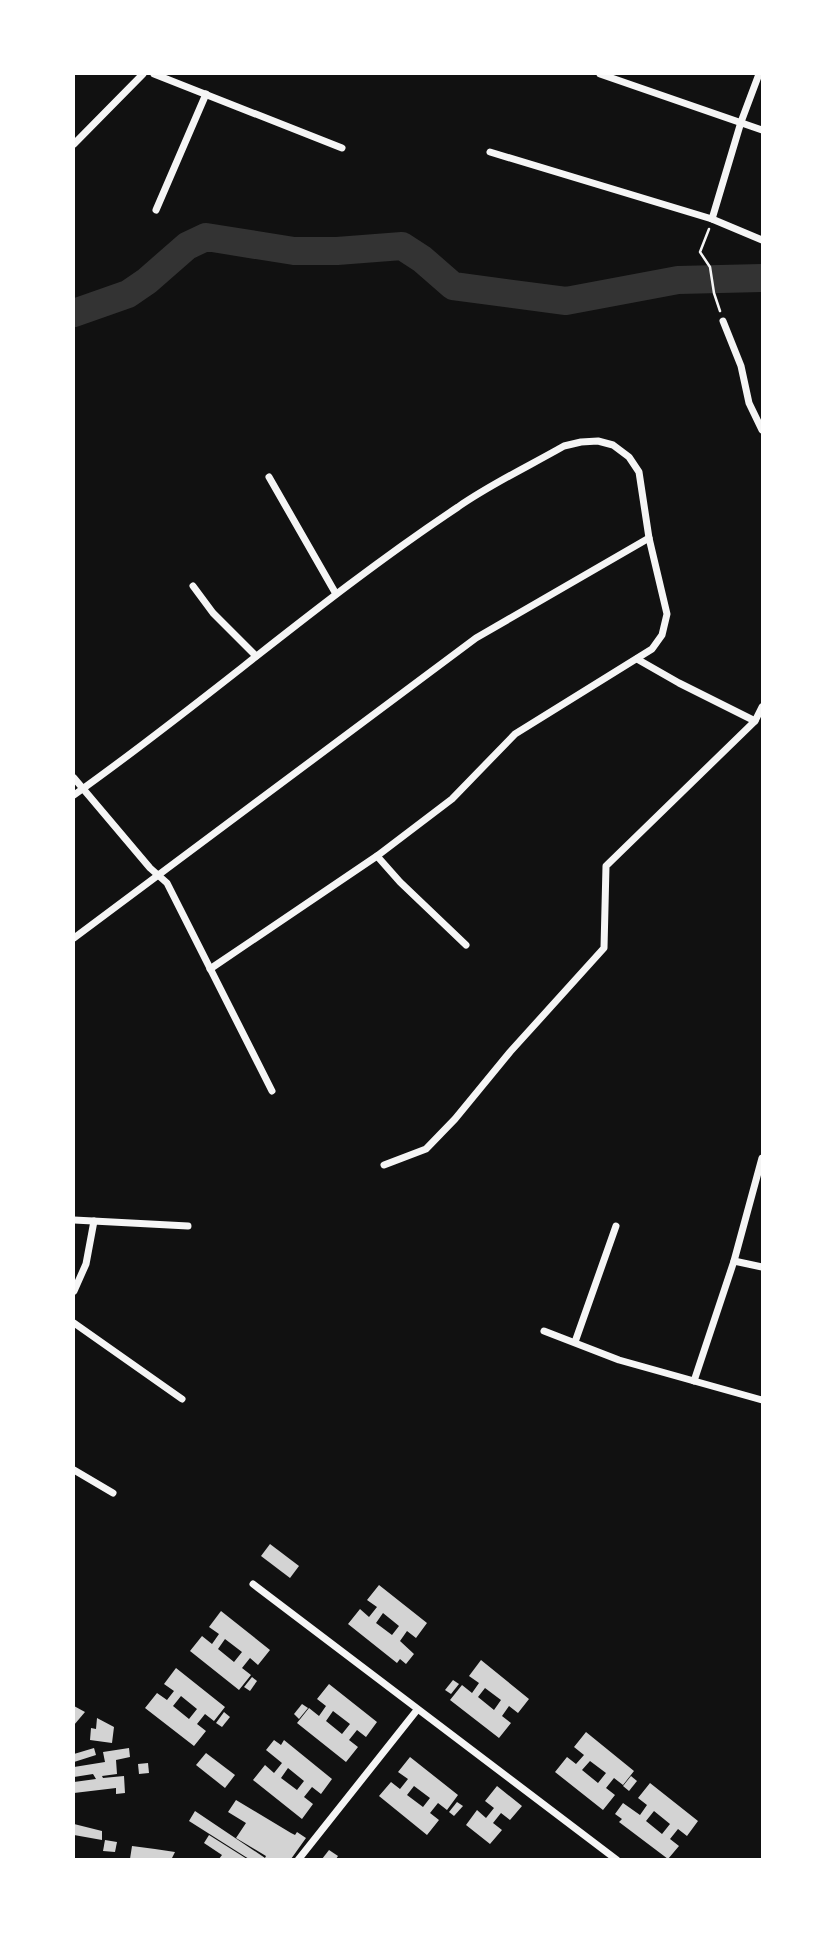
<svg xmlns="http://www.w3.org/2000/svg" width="836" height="1933" font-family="'Fira Sans',sans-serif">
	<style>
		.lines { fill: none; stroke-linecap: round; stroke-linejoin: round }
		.river { stroke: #333; stroke-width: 28 }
		.building { fill: #d3d3d3; fill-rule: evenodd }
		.path { stroke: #f5f5f5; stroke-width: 2.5 }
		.minor { stroke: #f5f5f5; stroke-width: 7 }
	</style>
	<rect width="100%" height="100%" fill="#111"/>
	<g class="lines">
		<path class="river" d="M74,313L128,294L147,281L187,246L206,237L294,251H337L402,246L422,259L453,286L566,301L678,280L762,278"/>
	</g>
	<g class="building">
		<path d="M270,1544L299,1566L290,1578L261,1556Z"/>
		<path d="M379,1585L427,1623L416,1638L407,1631L400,1641L414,1654L406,1664L400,1659L397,1663L348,1624L360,1609L369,1617L377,1607L367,1600ZM383,1613L399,1626L392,1635L376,1623Z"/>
		<path d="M221,1611L270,1650L258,1665L250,1658L242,1668L251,1675L239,1690L190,1651L202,1636L212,1644L219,1634L209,1627ZM225,1639L242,1652L234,1662L218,1649Z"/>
		<path d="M481,1660L529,1699L518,1713L509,1706L502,1716L511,1723L499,1738L450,1700L462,1685L472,1693L479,1683L469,1676ZM485,1688L501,1700L494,1710L478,1697Z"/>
		<path d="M176,1668L225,1707L214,1721L205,1714L197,1724L206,1731L194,1746L145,1708L157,1693L167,1700L174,1691L164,1684ZM181,1696L197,1709L189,1719L173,1706Z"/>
		<path d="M252,1677L257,1681L250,1691L244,1687Z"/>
		<path d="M453,1680L459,1684L451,1694L445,1690Z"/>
		<path d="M329,1684L377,1722L366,1737L357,1730L349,1740L358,1747L346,1762L297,1723L309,1708L319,1716L326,1706L317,1699ZM333,1711L350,1724L342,1734L326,1721Z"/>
		<path d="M302,1704L308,1708L299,1719L294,1714Z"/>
		<path d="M74,1706L85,1712L74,1725Z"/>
		<path d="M224,1712L230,1717L222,1727L216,1723Z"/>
		<path d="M97,1718L114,1727L112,1743L90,1740L91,1728L96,1729Z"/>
		<path d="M586,1732L634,1771L623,1785L614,1778L606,1788L615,1795L603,1810L555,1772L567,1757L576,1764L584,1755L574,1747ZM590,1761L606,1773L598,1783L582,1770Z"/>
		<path d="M274,1740L281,1745L284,1740L332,1779L321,1794L312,1787L304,1797L313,1804L302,1819L253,1780L265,1765L274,1773L282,1763L266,1750ZM288,1768L304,1781L297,1790L281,1778Z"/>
		<path d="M94,1748L96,1755L74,1762V1754Z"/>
		<path d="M129,1748L130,1757L116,1760L117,1774L102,1776L103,1778L124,1776L125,1793L116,1794V1788L74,1793V1782L96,1779L93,1774L74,1777V1767L105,1762L103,1752Z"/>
		<path d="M206,1753L235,1775L225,1788L196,1765Z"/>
		<path d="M410,1757L458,1795L447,1810L438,1803L430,1813L439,1820L427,1835L379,1796L391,1782L400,1789L408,1779L398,1772ZM414,1786L430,1798L423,1807L407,1795Z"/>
		<path d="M148,1763L149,1773L139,1774L138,1764Z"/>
		<path d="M631,1776L637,1781L629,1791L623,1786Z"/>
		<path d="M650,1783L698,1821L687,1836L678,1829L670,1839L679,1846L668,1859L619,1822L622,1819L615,1814L623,1803L640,1815L647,1805L638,1798ZM654,1811L670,1824L662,1834L646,1821Z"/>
		<path d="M497,1786L522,1806L510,1820L501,1813L493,1823L502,1830L490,1844L466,1825L477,1810L486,1818L494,1808L485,1801Z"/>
		<path d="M236,1800L291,1833L295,1835L297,1832L306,1838L291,1859H249L189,1821L195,1811L265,1858L266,1856L236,1838L246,1823L228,1812Z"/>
		<path d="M457,1802L463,1806L454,1816L449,1812Z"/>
		<path d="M74,1824L102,1831V1840L74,1835Z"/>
		<path d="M209,1835L247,1859H219L222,1855L204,1843Z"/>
		<path d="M105,1840L117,1842L115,1852L103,1851Z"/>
		<path d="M132,1846L155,1849L175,1852L172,1858L168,1859H130Z"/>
		<path d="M329,1850L338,1856L336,1859H322Z"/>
	</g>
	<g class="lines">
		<path class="path" d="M709,229L700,252L710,267L714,293L720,311"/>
		<g class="minor">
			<path d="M154,74L342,148"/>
			<path d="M600,74L762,130"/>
			<path d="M74,144L143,74"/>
			<path d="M490,152L712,219L762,240"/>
			<path d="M156,210L206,94"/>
			<path d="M712,219L741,122L759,74"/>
			<path d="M723,321L741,366L749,403L762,430"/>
			<path d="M269,477L336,594"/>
			<path d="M193,586L213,613L256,656"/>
			<path d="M637,659L679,683L755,721"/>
			<path d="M74,778L150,868L167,883L272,1091"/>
			<path d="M74,795C204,703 324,596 458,507C491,484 529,466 564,446L581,442L598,441L613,445L629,457L639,472L649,538L667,614L662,635L652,649L515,734L452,799L377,856L210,969"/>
			<path d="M377,856L400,882L466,945"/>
			<path d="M74,938L476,638L649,538"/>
			<path d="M384,1165L426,1149L455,1119L510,1052L604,948L606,866L755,721L762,707"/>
			<path d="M74,1220L188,1226"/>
			<path d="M734,1261L762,1267"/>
			<path d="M74,1291L86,1264L94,1221"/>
			<path d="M74,1323L182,1399"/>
			<path d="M544,1331L619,1360L762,1400"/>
			<path d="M575,1342L616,1226"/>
			<path d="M694,1381L734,1261L762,1158"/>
			<path d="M74,1470L113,1493"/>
			<path d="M253,1584L617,1860"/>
			<path d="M298,1860L417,1710"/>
		</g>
	</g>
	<rect width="836" height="1933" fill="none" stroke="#ffffff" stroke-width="150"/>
</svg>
